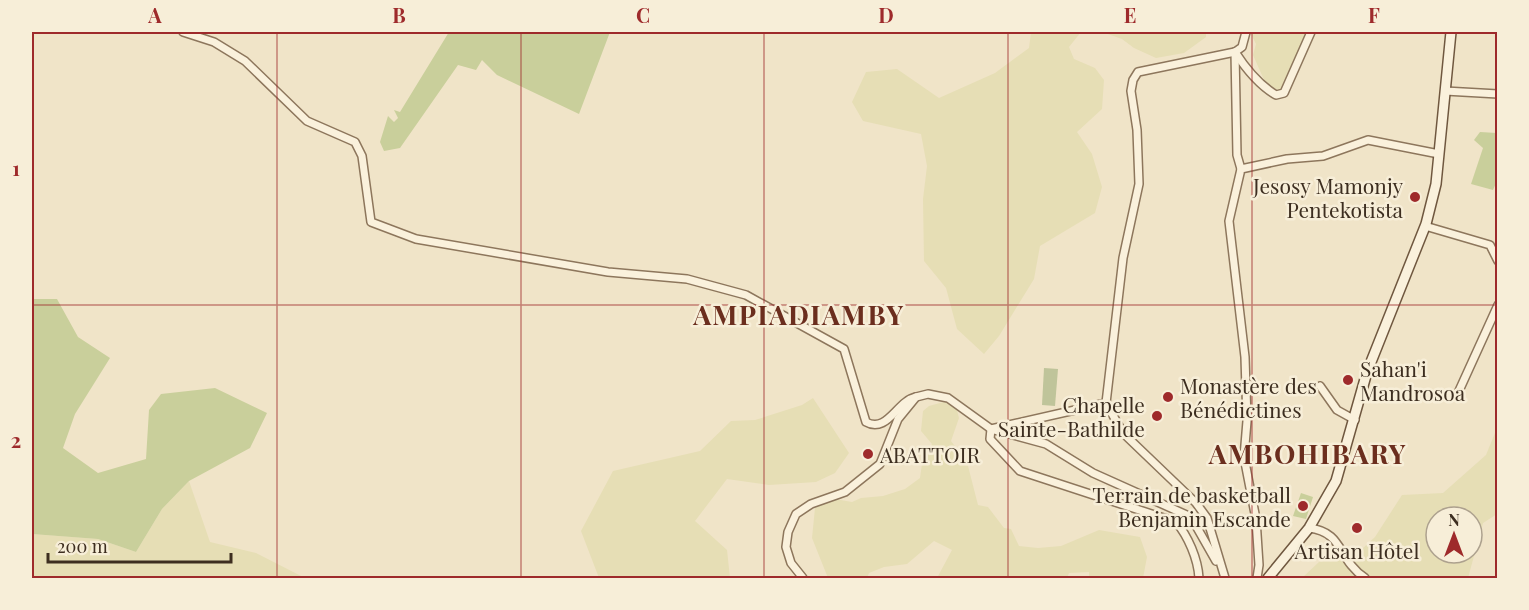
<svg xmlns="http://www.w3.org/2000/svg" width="1529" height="610" font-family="'Playfair Display',serif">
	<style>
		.farmland { fill: #e6deb5; fill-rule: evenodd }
		.green { fill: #c9cf9b }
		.cemetery { fill: #bfc49a }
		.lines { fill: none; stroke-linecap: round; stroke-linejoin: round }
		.street-casing { stroke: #8d765c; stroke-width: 10 }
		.secondary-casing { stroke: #6f573f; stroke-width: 12 }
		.street { stroke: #faf1dc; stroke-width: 7 }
		.secondary { stroke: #faf1dc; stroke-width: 9 }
		.grid { fill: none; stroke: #9e2a2b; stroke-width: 1.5; stroke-opacity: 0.55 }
		.poi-dot { fill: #9e2a2b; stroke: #f7eed8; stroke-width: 2 }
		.labels { text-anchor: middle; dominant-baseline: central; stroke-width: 5; stroke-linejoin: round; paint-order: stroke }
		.poi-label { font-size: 21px; fill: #3d2e20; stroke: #f7eed8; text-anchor: end }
		.district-label { font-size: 27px; font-weight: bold; letter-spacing: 1.5px; fill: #6b2e1e; stroke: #f7eed8 }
		.neatline { fill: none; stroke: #9e2a2b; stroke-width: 2 }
		.grid-label { font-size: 20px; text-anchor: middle; font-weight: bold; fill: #9e2a2b }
	</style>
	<rect width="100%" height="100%" fill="#f0e4c8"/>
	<g class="farmland">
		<path d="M1031,32H1081L1069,47L1074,59L1095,68L1104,80L1102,109L1077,132L1092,154L1102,187L1095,213L1040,246L1034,279L999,336L984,354L957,329L946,288L924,261L923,199L927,166L921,134L863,121L852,102L866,72L897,69L939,98L995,73L1029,48Z"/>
		<path d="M1102,32H1206V37L1184,53L1156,58L1134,48L1122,39Z"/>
		<path d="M1250,32H1306L1291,76L1281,92L1265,82L1253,55L1256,44Z"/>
		<path d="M813,398L849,453L835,473L816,482L769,485L727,479L695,521L727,550L730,578H599L581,531L613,471L700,451L731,421L755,420L802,405Z"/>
		<path d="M947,401L957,410L959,418L951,441L967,462L978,505L988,507L1004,528L1011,529L1019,546L1038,548L1061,546L1099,530L1140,537L1147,557L1143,578H1089V572L1069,573L1067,578H937L952,550L934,541L907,564L884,567L869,573L867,578H828L812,538L815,508L835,499L852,502L861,498L883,496L905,489L920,478L922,464L932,444L921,431L923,411L929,406Z"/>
		<path d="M1497,428V514L1483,523L1468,578H1302L1319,562L1344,557L1348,562L1375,537L1402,495L1443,493L1486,455ZM1436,517H1472V553H1436Z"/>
		<path d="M189,481L210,542L256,553L305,578H32V534L98,539L136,552L162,509Z"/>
	</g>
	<g class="green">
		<path d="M449,32H610L579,114L497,75L482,60L476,70L458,65L400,148L384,151L380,142L388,116L394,122L398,118L394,110L400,112Z"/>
		<path d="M1480,132L1497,133V181L1493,190L1471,184L1483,148L1474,140Z"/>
		<path d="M32,299H57L78,337L110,358L75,414L63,448L98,473L146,459L149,410L161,394L215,388L267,413L250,448L189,481L162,509L136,552L98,539L32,534Z"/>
		<path d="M1301,493L1313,497L1306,519L1293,516Z"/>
	</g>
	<path class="cemetery" d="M1044,368L1058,369L1055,406L1042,405Z"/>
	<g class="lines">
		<defs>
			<g id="street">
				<path d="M183,32L214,42L245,61L307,121L355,142L362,156L371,222L416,239L608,272L687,279L746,295L844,349L866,422C887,434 897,401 916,397"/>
				<path d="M1235,52C1246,69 1259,85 1276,95L1284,93L1311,32"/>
				<path d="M1235,52L1237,155L1241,169"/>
				<path d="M1445,91L1498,94"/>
				<path d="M1425,226L1490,245L1498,261"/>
				<path d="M1320,386L1337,410L1355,420"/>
				<path d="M1458,393L1498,305"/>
				<path d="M1106,403L991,429L990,439L1020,471L1176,522C1188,536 1198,559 1199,578"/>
				<path d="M1309,528C1344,532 1337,559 1365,578"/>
				<path d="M803,578L791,563L786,547L788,532L796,514L811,504L845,492L880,464L898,419L916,397L928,394L948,398L991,429L1046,444L1093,473L1191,517L1216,561"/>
				<path d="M1225,578L1207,518L1196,503L1123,433L1106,403L1123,258L1139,184L1137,130L1131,91L1133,80L1138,72L1235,52L1242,47L1246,32"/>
				<path d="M1257,578L1259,565L1256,519L1244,457L1247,421L1245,357L1229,221L1241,169L1287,159L1323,156L1368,140L1439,154"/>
			</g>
			<path id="secondary" d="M1268,578L1309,528L1336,481L1367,372L1426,224L1436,184L1451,32"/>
		</defs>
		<use href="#street" class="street-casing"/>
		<use href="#secondary" class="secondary-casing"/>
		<use href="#street" class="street"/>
		<use href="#secondary" class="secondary"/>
	</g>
	<path class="grid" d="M277,32V578M521,32V578M764,32V578M1008,32V578M1252,32V578M32,305H1498"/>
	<g class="poi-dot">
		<circle cx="1415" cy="197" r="6"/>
		<circle cx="1348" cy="380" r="6"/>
		<circle cx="1168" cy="397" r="6"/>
		<circle cx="1157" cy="416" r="6"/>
		<circle cx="868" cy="454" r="6"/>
		<circle cx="1303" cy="506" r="6"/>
		<circle cx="1357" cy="528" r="6"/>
	</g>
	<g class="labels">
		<g class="poi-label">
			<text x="1403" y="185">Jesosy Mamonjy<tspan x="1403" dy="24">Pentekotista</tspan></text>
			<text x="1360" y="368" text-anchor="start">Sahan'i<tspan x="1360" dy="24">Mandrosoa</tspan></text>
			<text x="1180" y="385" text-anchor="start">Monastère des<tspan x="1180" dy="24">Bénédictines</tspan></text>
			<text x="1145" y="404">Chapelle<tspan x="1145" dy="24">Sainte-Bathilde</tspan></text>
			<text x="880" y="454" text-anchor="start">ABATTOIR</text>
			<text x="1291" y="494">Terrain de basketball<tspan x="1291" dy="24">Benjamin Escande</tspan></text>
			<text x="1357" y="550" text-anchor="middle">Artisan Hôtel</text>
		</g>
		<g class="district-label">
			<text x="799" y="314">AMPIADIAMBY</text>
			<text x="1308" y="453">AMBOHIBARY</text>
		</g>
	</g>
	<rect width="1529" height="610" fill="none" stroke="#f7eed8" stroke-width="66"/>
	<g transform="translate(1454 535)"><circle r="28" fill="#f7eed8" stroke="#ada18e" stroke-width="1.5"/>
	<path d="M0-4.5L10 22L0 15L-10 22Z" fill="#9e2a2b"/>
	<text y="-9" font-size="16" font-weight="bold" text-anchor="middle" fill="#3d2e20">N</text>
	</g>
	<path d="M48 553v9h183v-9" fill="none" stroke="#3d2e20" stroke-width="3"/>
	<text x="57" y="553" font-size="18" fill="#3d2e20" stroke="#f7eed8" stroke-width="4.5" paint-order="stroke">200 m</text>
	<rect x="33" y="33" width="1463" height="544" class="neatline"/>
	<g class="grid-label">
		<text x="155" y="23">A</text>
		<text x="399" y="23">B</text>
		<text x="643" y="23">C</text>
		<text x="886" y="23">D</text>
		<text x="1130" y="23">E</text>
		<text x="1374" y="23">F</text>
		<text x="16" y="176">1</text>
		<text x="16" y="448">2</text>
	</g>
</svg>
